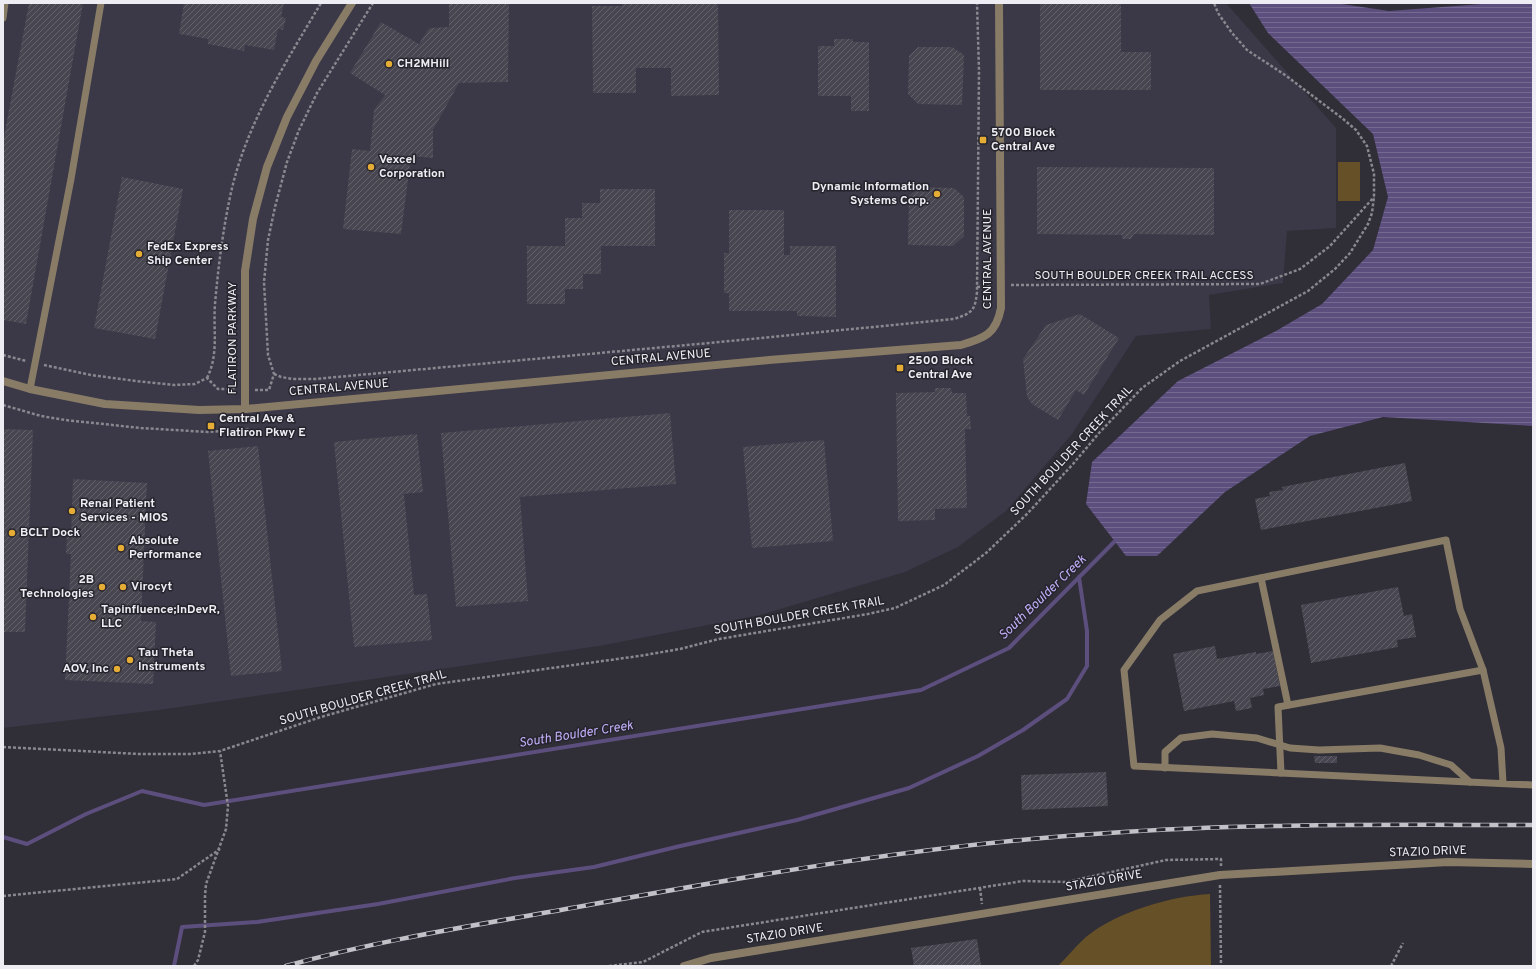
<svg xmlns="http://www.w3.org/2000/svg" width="1536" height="969" font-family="Overpass,sans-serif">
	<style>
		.built { fill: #3b3847 }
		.grass { fill: #655027 }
		.water { fill: url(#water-rules) }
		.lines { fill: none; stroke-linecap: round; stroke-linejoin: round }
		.stream { stroke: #5c4f7e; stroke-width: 4 }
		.building { fill: url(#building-hatch) }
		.path { stroke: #89888f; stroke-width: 2.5; stroke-dasharray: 3 2; stroke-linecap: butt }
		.service { stroke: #887c67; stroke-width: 7 }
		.minor { stroke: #887c67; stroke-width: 8 }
		.rail-casing { stroke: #c2c1c8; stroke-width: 4.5 }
		.rail { stroke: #26242d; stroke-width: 3; stroke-dasharray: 9; stroke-linecap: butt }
		.poi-dot { fill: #e5ad35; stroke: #26242d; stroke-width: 1.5 }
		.labels { text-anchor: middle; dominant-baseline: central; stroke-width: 3; stroke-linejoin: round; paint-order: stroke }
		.poi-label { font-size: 12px; font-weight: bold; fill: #eeedf3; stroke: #26242d; text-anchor: start }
		.street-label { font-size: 12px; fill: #eeedf3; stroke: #26242d }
		.water-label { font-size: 13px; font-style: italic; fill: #c3b0fb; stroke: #26242d }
	</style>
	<defs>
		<pattern id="water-rules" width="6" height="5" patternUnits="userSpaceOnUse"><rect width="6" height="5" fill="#5c4f7e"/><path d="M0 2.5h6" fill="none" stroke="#746991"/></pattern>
		<pattern id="building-hatch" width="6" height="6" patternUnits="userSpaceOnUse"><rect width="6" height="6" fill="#484650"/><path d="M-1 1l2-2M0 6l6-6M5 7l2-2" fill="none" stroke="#63616a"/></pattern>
	</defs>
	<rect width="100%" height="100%" fill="#302e37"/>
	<path class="built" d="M3,3H1226L1336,128V228L1287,231L1283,283L1209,295L1211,329L1136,336L1072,434L1006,511L958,547L905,572L760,615L599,646L159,710L3,728Z"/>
	<g class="grass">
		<rect x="1338" y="162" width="22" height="39"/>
		<path d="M1210,894L1211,966H1058C1067,957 1076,946 1086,937C1116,912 1171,896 1210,894Z"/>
	</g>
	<path class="water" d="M1249,3H1340L1342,4L1389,11L1495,3H1533V426L1383,417L1310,436L1225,492L1157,556H1126L1086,504L1092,462L1178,381L1276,331L1322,304L1373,250L1388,197L1373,134L1268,33Z"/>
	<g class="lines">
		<g class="stream">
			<path d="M3,837L27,844L86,814L142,791L204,805L921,690L1009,648L1114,542"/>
			<path d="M174,966L182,927L257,922L378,904L515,878L594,867L676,847L797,820L909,788L978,756L1023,730L1067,699L1087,666V631L1079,577"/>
		</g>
	</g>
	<g class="building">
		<path d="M29,3H83L26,324L3,320V142Z"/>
		<path d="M184,3H284L281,17L286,18L283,30L278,29L274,50L245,45L244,51L208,44V39L179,34Z"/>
		<path d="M449,3H509L508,82L459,83L433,130V158L411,156L401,234L343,229L352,149L370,151L374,110L385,95L350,73L381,22L419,44L429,28L449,27Z"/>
		<path d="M622,3H718L719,95L671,96V68H636V93H593L592,6H622Z"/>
		<path d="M1040,3H1121V52H1151V90H1040Z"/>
		<path d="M834,39H853V42H869V111H851V96H818V46H834Z"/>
		<path d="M918,47H952L964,55L962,105L918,104L908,94L909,56Z"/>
		<path d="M1037,167L1214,168V235L1134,234L1131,239H1122V235L1037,234Z"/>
		<path d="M122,177L183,189L155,339L94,328Z"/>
		<path d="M918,187L954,188L964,197V236L953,246L908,245L909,196Z"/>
		<path d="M600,189H655V246H601V274H583V289H565V304H527V246H565V218H582V203H600Z"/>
		<path d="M729,210H784V255H790V246H836V317L797,316V311H729V293H724V253H729Z"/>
		<path d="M1080,314L1119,338L1084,395L1076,390L1058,420L1032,404L1027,397L1023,359L1046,325Z"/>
		<path d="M935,388H951L952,393H966L967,416H970L971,429H965L967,508L935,509V520L898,521L896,393L935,392Z"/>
		<path d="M670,413L676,484L520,497L528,601L456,607L441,433Z"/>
		<path d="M3,429L33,430L25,632H3Z"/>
		<path d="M417,434L423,492L404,494L414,595L427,594L432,640L354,647L334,442Z"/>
		<path d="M824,440L833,541L752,548L743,447Z"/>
		<path d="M258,446L282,671L231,676L208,451Z"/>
		<path d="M1405,463L1412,501L1261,530L1255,499L1270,496L1269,492L1283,490L1282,487Z"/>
		<path d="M73,479L147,483L141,621L156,622L153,684L65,680L71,554H66L67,535H71Z"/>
		<path d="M1398,587L1404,616L1412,614L1416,637L1397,640L1398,647L1311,663L1301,605Z"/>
		<path d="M1215,646L1217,659L1256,652V654L1273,651L1280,686L1263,689L1264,695L1250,698L1252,708L1236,711L1234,701L1184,711L1173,654Z"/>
		<path d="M1314,756H1337V763H1315Z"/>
		<path d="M1106,772L1108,806L1022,810L1021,775Z"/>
		<path d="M977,939L981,966H914L911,948Z"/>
	</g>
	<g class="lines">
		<g class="path">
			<path d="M1011,285L1260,284L1300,269L1330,246L1374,197"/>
			<path d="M977,287L992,286"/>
			<path d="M3,355L26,361"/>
			<path d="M44,365L91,375L136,381L174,385L195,384L207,378L218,389H236"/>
			<path d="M274,374L281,377L293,379H315L720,342L954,319C972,313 975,311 977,292L979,71L977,3"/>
			<path d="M207,378C219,354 213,331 215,304C218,270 222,236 229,202C243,129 283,67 321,3"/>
			<path d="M255,390H269L274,374L268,355L264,282L268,240L275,207L287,162L299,130L317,93L373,3"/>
			<path d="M3,405L41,416L65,420L141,428L208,432L249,429"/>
			<path d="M3,747L139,754H190L220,751L321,717L436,684L639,656L680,649L719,639L868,614L895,608L944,585L986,553L1027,514L1073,464L1099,433L1142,388L1180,361L1308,291L1335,269L1350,253L1368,224L1372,213L1374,197V174L1367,146L1356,130L1342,118L1285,75L1247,50L1232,33L1218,13L1214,3"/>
			<path d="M1220,885L1221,966"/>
			<path d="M980,888L982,904"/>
			<path d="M3,896L177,879L220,849"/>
			<path d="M194,966L198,960L205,932V896L206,884L226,829L228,806L220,751"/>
			<path d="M609,966L643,962L702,932L1023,881L1066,882L1166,860L1221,859V866"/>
			<path d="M1391,966L1403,943"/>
		</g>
		<g class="service">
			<path d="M3,18L5,3"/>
			<path d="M30,389L71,179L101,3"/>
			<path d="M1261,578L1288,705"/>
			<path d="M1165,768V752L1181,738L1212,734L1257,738L1290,748L1319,750L1380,748L1419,755L1451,765L1470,782"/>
			<path d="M1281,773L1278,707L1483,670"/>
			<path d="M1503,783L1501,748L1483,670L1460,609L1446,540L1197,591L1160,620L1124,670L1134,766L1533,785"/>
		</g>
		<g class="minor">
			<path d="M3,381L30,389L105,404L199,410L245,409L769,360L961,345C985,338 996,334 1001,308L999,3"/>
			<path d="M245,409V271L253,219L267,167L287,117L316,61L352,3"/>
			<path d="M684,966L711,958L1220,875L1448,862L1533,864"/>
		</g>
		<defs>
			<path id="rail" d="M286,966C383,939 484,924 583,906C758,874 932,844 1109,833C1250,823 1392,825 1533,825"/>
		</defs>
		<use href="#rail" class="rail-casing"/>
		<use href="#rail" class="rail"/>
	</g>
	<g class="poi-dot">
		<circle cx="389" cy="64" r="4"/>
		<rect x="979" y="136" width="8" height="8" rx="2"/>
		<circle cx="371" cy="167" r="4"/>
		<circle cx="937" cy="194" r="4"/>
		<circle cx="139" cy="254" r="4"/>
		<rect x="896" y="364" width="8" height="8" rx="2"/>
		<rect x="207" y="422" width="8" height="8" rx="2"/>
		<circle cx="72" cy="511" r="4"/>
		<circle cx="12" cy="533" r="4"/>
		<circle cx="121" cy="548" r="4"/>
		<circle cx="102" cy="587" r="4"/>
		<circle cx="123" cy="587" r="4"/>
		<circle cx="93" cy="617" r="4"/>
		<circle cx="130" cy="660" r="4"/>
		<circle cx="117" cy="669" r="4"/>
	</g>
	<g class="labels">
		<g class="poi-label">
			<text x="397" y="64">CH2MHill</text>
			<text x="991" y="133">5700 Block<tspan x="991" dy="14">Central Ave</tspan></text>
			<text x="379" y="160">Vexcel<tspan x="379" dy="14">Corporation</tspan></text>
			<text x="929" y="187" text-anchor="end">Dynamic Information<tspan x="929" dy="14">Systems Corp.</tspan></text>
			<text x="147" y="247">FedEx Express<tspan x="147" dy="14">Ship Center</tspan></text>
			<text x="908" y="361">2500 Block<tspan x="908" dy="14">Central Ave</tspan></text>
			<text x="219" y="419">Central Ave &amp;<tspan x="219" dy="14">Flatiron Pkwy E</tspan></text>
			<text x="80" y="504">Renal Patient<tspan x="80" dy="14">Services - MIOS</tspan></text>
			<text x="20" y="533">BCLT Dock</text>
			<text x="129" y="541">Absolute<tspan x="129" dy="14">Performance</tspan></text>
			<text x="94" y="580" text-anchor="end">2B<tspan x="94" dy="14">Technologies</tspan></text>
			<text x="131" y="587">Virocyt</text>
			<text x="101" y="610">Tapinfluence;InDevR,<tspan x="101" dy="14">LLC</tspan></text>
			<text x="138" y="653">Tau Theta<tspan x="138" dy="14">Instruments</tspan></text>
			<text x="109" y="669" text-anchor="end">AOV, Inc</text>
		</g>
		<g class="street-label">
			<text transform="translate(988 259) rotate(-90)">CENTRAL AVENUE</text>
			<text x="1144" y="276">SOUTH BOULDER CREEK TRAIL ACCESS</text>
			<text transform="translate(233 338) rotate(-90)">FLATIRON PARKWAY</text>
			<text transform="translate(661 358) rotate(-5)">CENTRAL AVENUE</text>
			<text transform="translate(339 388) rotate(-5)">CENTRAL AVENUE</text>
			<text transform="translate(1072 451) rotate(-47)">SOUTH BOULDER CREEK TRAIL</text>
			<text transform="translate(799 616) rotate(-10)">SOUTH BOULDER CREEK TRAIL</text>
			<text transform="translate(363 698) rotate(-16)">SOUTH BOULDER CREEK TRAIL</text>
			<text transform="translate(1428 852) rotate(-2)">STAZIO DRIVE</text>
			<text transform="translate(1104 881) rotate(-10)">STAZIO DRIVE</text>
			<text transform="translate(785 934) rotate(-9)">STAZIO DRIVE</text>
		</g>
		<g class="water-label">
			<text transform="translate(1043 598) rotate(-44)">South Boulder Creek</text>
			<text transform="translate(576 735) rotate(-9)">South Boulder Creek</text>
		</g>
	</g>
	<rect width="1536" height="969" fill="none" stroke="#eeedf3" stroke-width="8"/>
</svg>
